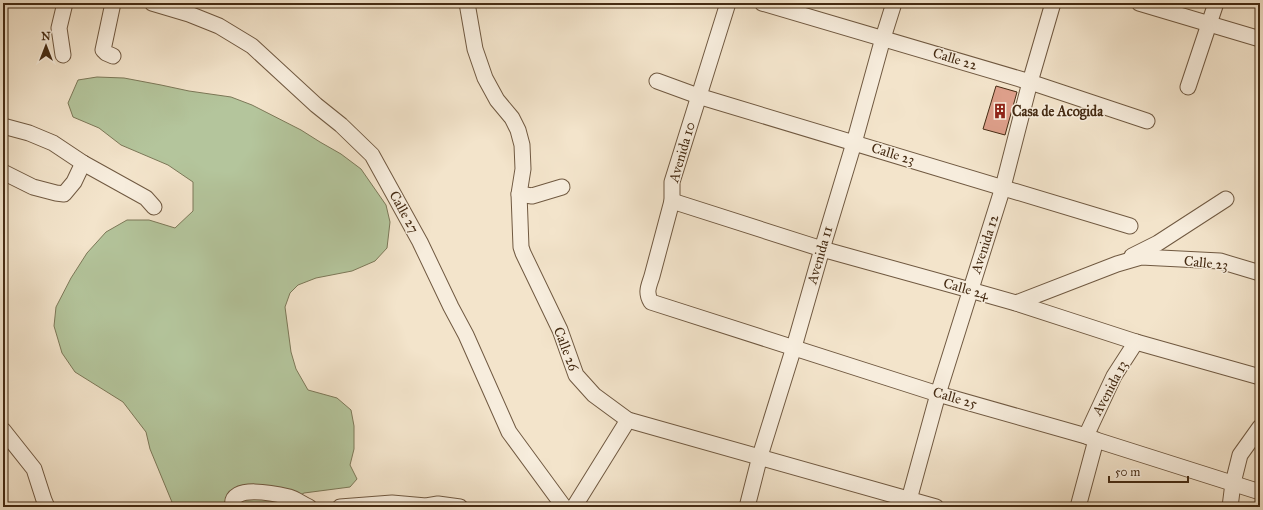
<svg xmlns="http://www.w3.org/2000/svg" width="1263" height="510" font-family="'IM FELL Great Primer',serif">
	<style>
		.green { fill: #b4c59c; stroke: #7c7858 }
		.building { fill: #dd9f8a; stroke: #452b13 }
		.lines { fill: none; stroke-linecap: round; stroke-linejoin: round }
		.minor-casing { stroke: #705941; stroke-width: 17 }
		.minor { stroke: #f7eddd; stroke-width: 15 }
		.labels { text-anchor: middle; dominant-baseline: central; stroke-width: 3; stroke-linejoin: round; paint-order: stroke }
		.street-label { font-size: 14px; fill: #452b13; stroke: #f7eddd }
		.poi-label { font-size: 14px; font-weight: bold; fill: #452b13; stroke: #f7eddd; text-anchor: start }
	</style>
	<rect width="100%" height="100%" fill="#f3e4cb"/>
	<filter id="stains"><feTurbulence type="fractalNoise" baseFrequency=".005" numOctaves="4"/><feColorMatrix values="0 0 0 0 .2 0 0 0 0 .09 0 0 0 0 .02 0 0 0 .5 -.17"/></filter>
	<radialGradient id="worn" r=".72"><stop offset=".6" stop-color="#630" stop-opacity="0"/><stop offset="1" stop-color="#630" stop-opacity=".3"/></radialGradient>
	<path class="green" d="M97,77L124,78L161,85L189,91L231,97L252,105L301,130L320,142L341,154L361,169L386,205L390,222L387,248L375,261L352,271L316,278L298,285L290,293L285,307L291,352L296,369L308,390L337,398L351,410L354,426V449L350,465L357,479L350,487L304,493L279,507H174L150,449L146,432L123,402L75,372L62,353L54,326L56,307L71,278L87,253L106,232L127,220H149L175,228L193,211V182L168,165L121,145L99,128L73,117L68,103L78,80Z"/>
	<path class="building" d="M996,86L1017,92L1005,135L983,129Z"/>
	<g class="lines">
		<defs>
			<g id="minor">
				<path d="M113,3L103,50L106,53L113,56"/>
				<path d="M152,3L189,14L219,26L252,46L316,105L341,125L372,155L420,242L451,307L466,335L509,432L564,507"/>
				<path d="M467,3L475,49L485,78L497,100L512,118L518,130L522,145L523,169L519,194L521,247L523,253L560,330L576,375L594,395L628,420L936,507"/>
				<path d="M728,3L672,182V201L652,276C649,286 645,292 651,302L938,394L1086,436L1096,440L1260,492"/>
				<path d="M762,3L1030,82L1147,121"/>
				<path d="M1139,3L1260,39"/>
				<path d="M63,55L59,28L65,3"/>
				<path d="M657,81L698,96L1130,226"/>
				<path d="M1188,87L1216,3"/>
				<path d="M3,126L29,133L53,143L83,163L146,198L154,207"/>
				<path d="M3,172L33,187L56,193L64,194L74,182L83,163"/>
				<path d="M519,194L532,196L562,187"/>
				<path d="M672,201L822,249L970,290L1016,303L1136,342L1260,377"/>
				<path d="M1132,256L1158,243L1226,199"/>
				<path d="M1016,303L1117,264L1141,257L1220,261L1260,273"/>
				<path d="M3,430L34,469L44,500L47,507"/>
				<path d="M1086,436L1114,376L1136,342"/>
				<path d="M233,507C228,483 277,494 289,497C296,499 302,504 309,507"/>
				<path d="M340,507L392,503L426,506L438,504L460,507"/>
				<path d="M574,507L628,420"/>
				<path d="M747,507L760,456L794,347L822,249L854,143L883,38L894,3"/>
				<path d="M907,507L938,394L1003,187L1030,82L1053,3"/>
				<path d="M1078,507L1096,440"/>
				<path d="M1230,507L1233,483L1240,455L1260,427"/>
			</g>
		</defs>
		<use href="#minor" class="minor-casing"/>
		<use href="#minor" class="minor"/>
	</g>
	<defs>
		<symbol id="building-bare" viewBox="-9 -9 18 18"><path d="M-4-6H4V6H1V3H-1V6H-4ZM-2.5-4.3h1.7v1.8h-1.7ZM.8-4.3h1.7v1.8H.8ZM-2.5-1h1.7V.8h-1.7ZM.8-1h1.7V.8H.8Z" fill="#8f2418" stroke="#f7eddd" stroke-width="2.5" paint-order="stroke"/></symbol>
	</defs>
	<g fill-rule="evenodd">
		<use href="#building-bare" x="989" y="100" width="22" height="22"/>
	</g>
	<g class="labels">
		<g class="street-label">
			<text transform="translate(955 59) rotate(17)">Calle 22</text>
			<text transform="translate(682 152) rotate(-74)">Avenida 10</text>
			<text transform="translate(893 154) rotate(17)">Calle 23</text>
			<text transform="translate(404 212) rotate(61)">Calle 27</text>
			<text transform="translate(985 244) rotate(-72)">Avenida 12</text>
			<text transform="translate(820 255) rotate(-74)">Avenida 11</text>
			<text transform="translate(1206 263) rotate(6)">Calle 23</text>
			<text transform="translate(966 289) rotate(16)">Calle 24</text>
			<text transform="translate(566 349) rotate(69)">Calle 26</text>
			<text transform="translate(1110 388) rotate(-62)">Avenida 13</text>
			<text transform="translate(955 398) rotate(16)">Calle 25</text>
		</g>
		<g class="poi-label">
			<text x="1012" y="111">Casa de Acogida</text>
		</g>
	</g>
	<rect width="1263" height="510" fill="none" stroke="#f3e4cb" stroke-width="16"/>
	<rect x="4" y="4" width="1255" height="502" fill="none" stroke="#452b13" stroke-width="2"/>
	<rect x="8" y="8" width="1247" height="494" fill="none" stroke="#452b13"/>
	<g transform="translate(46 46)" stroke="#f7eddd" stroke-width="3" paint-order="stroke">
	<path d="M0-3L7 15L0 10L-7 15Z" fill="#452b13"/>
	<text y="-6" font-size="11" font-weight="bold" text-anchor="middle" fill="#452b13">N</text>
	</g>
	<path d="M1109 476v6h79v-6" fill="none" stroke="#452b13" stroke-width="2"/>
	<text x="1115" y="476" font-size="12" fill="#452b13" stroke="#f7eddd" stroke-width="3" paint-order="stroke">50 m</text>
	<rect width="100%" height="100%" filter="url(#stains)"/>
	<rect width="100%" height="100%" fill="url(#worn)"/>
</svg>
